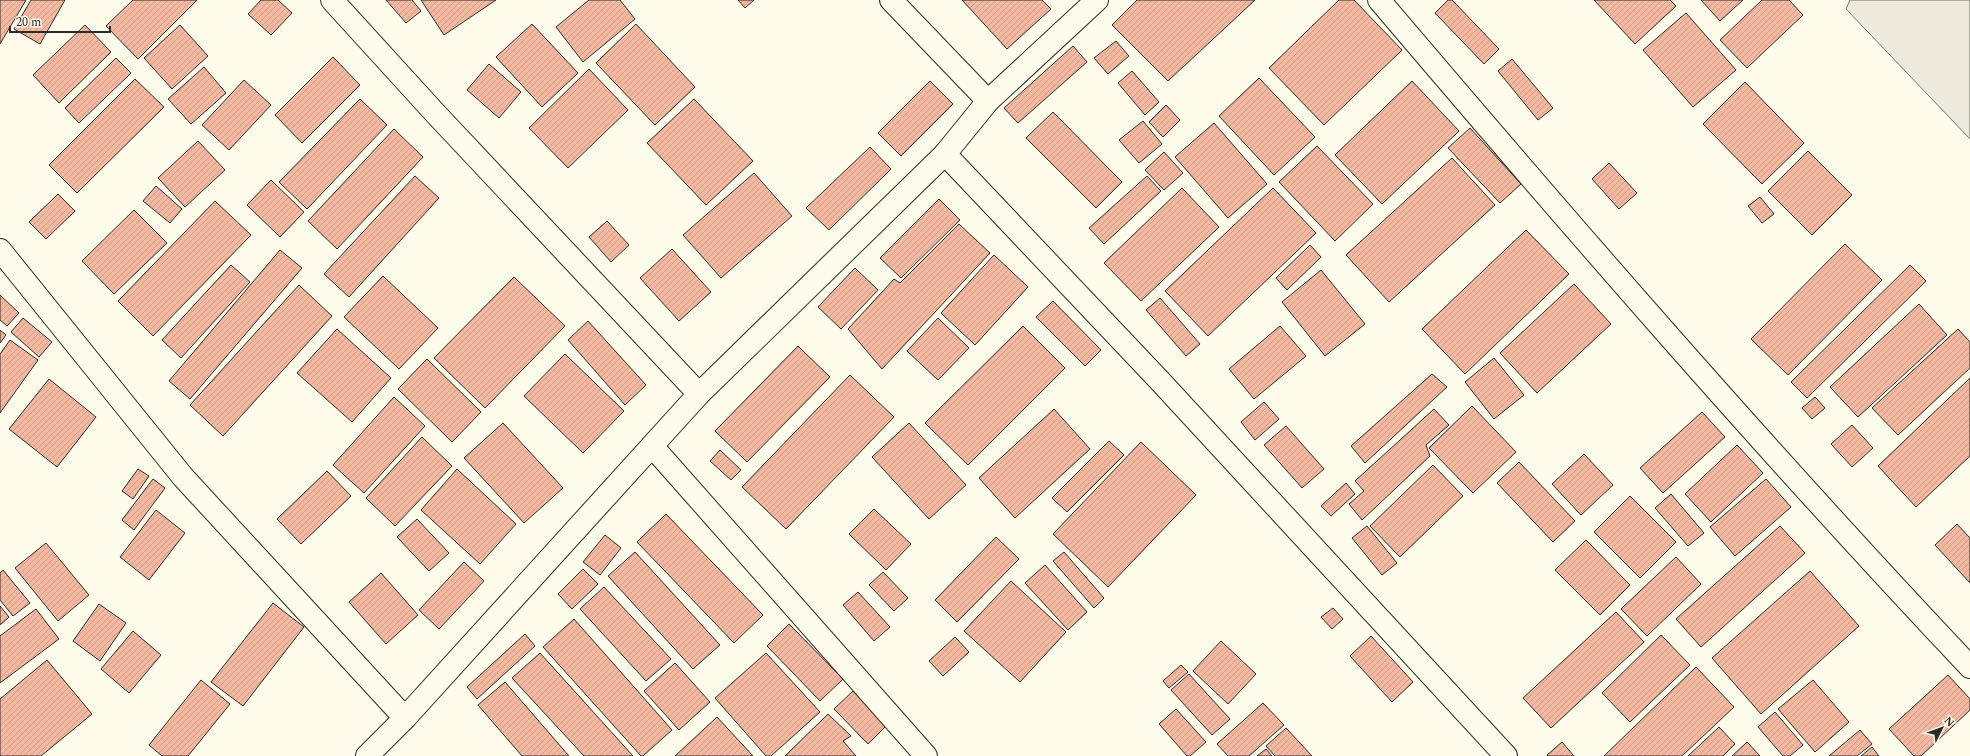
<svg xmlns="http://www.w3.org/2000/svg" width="1970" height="756" font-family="Spectral,serif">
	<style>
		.grass { fill: #ecebdb; stroke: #74746e }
		.building { fill: url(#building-hatch); stroke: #2b2b2b }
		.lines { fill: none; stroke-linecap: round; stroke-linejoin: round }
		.minor-casing { stroke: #2b2b2b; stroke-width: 24 }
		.minor { stroke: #fdfbea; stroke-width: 22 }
	</style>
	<defs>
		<pattern id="building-hatch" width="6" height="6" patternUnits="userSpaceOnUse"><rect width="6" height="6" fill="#f2b8a0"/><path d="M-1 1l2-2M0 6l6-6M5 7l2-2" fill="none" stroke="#d09e8a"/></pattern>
	</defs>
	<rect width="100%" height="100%" fill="#fdfbea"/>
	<path class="grass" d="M1850,0H1970V139L1846,9Z"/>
	<g class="building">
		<path d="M0,0H26L0,44Z"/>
		<path d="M31,0H65L40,44L14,29Z"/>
		<path d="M133,0H197L138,59L106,26Z"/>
		<path d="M261,0H278L292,13L271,35L248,14Z"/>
		<path d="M386,0H412L421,11L406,23Z"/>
		<path d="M421,0H496L444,35Z"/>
		<path d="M589,0H620L635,19L583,62L556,27Z"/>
		<path d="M738,0H754L745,8Z"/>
		<path d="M962,0H1042L1051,9L1007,49Z"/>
		<path d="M1137,0H1255L1168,81L1112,25Z"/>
		<path d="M1339,0H1354L1402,50L1324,125L1269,68Z"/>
		<path d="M1448,0H1452L1499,49L1484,64L1435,13Z"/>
		<path d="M1594,0H1670L1676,6L1635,44Z"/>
		<path d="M1701,0H1743L1720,21Z"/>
		<path d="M1762,0H1789L1803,15L1747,68L1720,40Z"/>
		<path d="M1686,13L1736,70L1693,107L1643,50Z"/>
		<path d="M532,24L578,73L542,107L496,57Z"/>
		<path d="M636,24L695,87L655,125L596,63Z"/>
		<path d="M85,25L111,52L59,103L33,75Z"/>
		<path d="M180,25L208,56L172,89L144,58Z"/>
		<path d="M1116,41L1129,56L1108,74L1094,58Z"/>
		<path d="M1073,46L1087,62L1018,123L1004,108Z"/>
		<path d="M333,57L360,85L302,143L275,115Z"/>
		<path d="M116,58L131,73L79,123L65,108Z"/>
		<path d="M1512,59L1553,108L1538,120L1498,71Z"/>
		<path d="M489,64L521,92L499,118L467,90Z"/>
		<path d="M204,67L226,93L191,124L168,99Z"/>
		<path d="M589,69L628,110L568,168L529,128Z"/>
		<path d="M1132,71L1159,102L1145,115L1118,83Z"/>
		<path d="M1259,78L1315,137L1274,175L1219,116Z"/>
		<path d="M135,79L164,107L77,193L49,165Z"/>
		<path d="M244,80L271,105L229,150L202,125Z"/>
		<path d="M930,81L953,104L901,156L878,133Z"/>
		<path d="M1412,81L1459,131L1382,204L1335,155Z"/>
		<path d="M1745,82L1804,143L1762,184L1703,124Z"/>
		<path d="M360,99L387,125L307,209L279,182Z"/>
		<path d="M694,99L753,161L706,205L647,143Z"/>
		<path d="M1166,105L1180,120L1163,137L1149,122Z"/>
		<path d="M1053,112L1122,182L1096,208L1026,138Z"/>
		<path d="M1143,121L1162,144L1139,163L1119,140Z"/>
		<path d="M1214,123L1267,184L1228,218L1175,157Z"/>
		<path d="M1470,128L1521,184L1500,203L1448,148Z"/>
		<path d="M394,129L423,157L337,249L308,221Z"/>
		<path d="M198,141L225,170L185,207L158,178Z"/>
		<path d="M1317,146L1373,204L1335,241L1279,182Z"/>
		<path d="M870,147L891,169L829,230L806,208Z"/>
		<path d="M1808,151L1852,195L1812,235L1768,191Z"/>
		<path d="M1164,152L1183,173L1164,190L1145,170Z"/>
		<path d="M1452,158L1495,205L1389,302L1346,255Z"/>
		<path d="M1609,163L1637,193L1619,209L1592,179Z"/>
		<path d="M754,173L792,216L721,278L683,235Z"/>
		<path d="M415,176L439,198L349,297L324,274Z"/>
		<path d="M1147,176L1161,191L1104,244L1089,228Z"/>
		<path d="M271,180L304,212L280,237L247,205Z"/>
		<path d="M156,186L182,209L170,223L143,201Z"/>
		<path d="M1182,188L1219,227L1141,301L1104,263Z"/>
		<path d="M1273,188L1316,233L1208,336L1165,291Z"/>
		<path d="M58,194L75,211L46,239L29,222Z"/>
		<path d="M1760,197L1774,214L1762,223L1748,206Z"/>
		<path d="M939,199L960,220L901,278L880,258Z"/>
		<path d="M215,201L251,235L153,336L118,301Z"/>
		<path d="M134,210L167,243L114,294L82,261Z"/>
		<path d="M607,221L629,245L611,262L589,237Z"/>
		<path d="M959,224L990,253L882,369L848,329L894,279L900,283Z"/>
		<path d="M1526,230L1569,274L1465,374L1422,329Z"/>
		<path d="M1845,244L1882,280L1788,375L1751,339Z"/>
		<path d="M1310,245L1321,257L1287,290L1276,278Z"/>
		<path d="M672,249L711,292L679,321L640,278Z"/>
		<path d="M280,250L302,268L190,399L169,381Z"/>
		<path d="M994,255L1028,287L975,345L941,313Z"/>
		<path d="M231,265L250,282L181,358L162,340Z"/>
		<path d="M1910,265L1926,281L1807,398L1791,382Z"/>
		<path d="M855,268L878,290L841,329L818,307Z"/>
		<path d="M1321,270L1365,324L1325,356L1282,302Z"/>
		<path d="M383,276L438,328L399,369L344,317Z"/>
		<path d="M514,277L565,326L485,408L434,358Z"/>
		<path d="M1574,284L1611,324L1537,393L1500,353Z"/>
		<path d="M299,285L332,316L223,436L190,405Z"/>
		<path d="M0,295L19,313L7,326L0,320Z"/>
		<path d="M1160,298L1200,344L1186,356L1146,310Z"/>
		<path d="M1053,301L1101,350L1085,366L1036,317Z"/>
		<path d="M1919,304L1947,335L1858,417L1830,387Z"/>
		<path d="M23,318L52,342L39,357L11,332Z"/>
		<path d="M938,318L969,348L938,380L907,351Z"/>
		<path d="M588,321L646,385L625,405L568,340Z"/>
		<path d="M1023,326L1065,368L968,465L925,423Z"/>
		<path d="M1280,326L1306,356L1254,399L1229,369Z"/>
		<path d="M337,329L391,378L352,422L297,373Z"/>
		<path d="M1958,329L1970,342V368L1898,435L1872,408Z"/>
		<path d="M0,330L6,335L0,343Z"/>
		<path d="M10,340L38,360L0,413V354Z"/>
		<path d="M798,346L830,377L747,462L715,431Z"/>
		<path d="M565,354L624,411L583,453L524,396Z"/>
		<path d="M1494,358L1524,395L1494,419L1465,382Z"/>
		<path d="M427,359L481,412L452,442L398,389Z"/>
		<path d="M1432,374L1447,387L1365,463L1351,446Z"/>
		<path d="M850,375L894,417L786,529L742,487Z"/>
		<path d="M1970,378V456L1916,507L1878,466Z"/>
		<path d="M49,379L96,417L57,467L9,429Z"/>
		<path d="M394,397L425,426L364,493L333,465Z"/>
		<path d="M1815,397L1825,408L1812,419L1802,408Z"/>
		<path d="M1264,402L1279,419L1255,440L1241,422Z"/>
		<path d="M1472,406L1516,452L1473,493L1429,448Z"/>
		<path d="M1054,409L1090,449L1015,518L979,478Z"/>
		<path d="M1434,409L1449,425L1426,445L1430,456L1362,520L1349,504L1364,491L1355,481Z"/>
		<path d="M1702,412L1725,437L1663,493L1640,468Z"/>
		<path d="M503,423L563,488L524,523L464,458Z"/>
		<path d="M909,423L966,485L929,519L872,457Z"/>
		<path d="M1852,425L1873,448L1852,467L1831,444Z"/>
		<path d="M1286,426L1324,469L1302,488L1264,445Z"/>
		<path d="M422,437L452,466L395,526L366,498Z"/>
		<path d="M1109,441L1124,455L1067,512L1052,498Z"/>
		<path d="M1141,442L1196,495L1108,587L1053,534Z"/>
		<path d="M1737,445L1763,473L1711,522L1685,494Z"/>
		<path d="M720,450L741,470L731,480L710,461Z"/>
		<path d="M1584,454L1613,485L1581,515L1552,484Z"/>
		<path d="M1519,462L1575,521L1553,542L1497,483Z"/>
		<path d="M1433,465L1463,496L1400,557L1370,526Z"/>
		<path d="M138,469L149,476L133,499L122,491Z"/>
		<path d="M457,469L516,524L480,564L421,510Z"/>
		<path d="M327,471L351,496L301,544L277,519Z"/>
		<path d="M153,479L165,488L134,530L122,520Z"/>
		<path d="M1766,479L1791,507L1735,556L1710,527Z"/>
		<path d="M1346,483L1355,494L1331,516L1321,506Z"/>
		<path d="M1671,494L1704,533L1688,546L1655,508Z"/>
		<path d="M1630,496L1676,542L1640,578L1594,532Z"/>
		<path d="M874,509L911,544L886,570L849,534Z"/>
		<path d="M156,510L185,533L149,580L120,557Z"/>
		<path d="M666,514L763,615L734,643L637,542Z"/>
		<path d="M417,519L449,553L429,571L397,537Z"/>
		<path d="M1957,524L1970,538V583L1935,545Z"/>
		<path d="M1367,526L1397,563L1382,575L1352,538Z"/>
		<path d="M1780,526L1805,553L1701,647L1676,619Z"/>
		<path d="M605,535L621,548L600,575L583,562Z"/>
		<path d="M996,537L1019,559L957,622L935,600Z"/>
		<path d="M1586,540L1630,585L1600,615L1555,570Z"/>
		<path d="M46,543L89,595L58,621L15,568Z"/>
		<path d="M635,552L720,645L693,669L608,576Z"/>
		<path d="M1064,552L1104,598L1094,608L1053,561Z"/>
		<path d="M1676,557L1701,584L1647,636L1621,609Z"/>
		<path d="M464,562L484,581L439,629L419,610Z"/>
		<path d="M1045,565L1087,612L1068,630L1025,583Z"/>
		<path d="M583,569L598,584L572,609L558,594Z"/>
		<path d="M3,570L30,603L13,616L0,600V573Z"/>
		<path d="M1810,571L1859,626L1761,714L1712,658Z"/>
		<path d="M883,572L908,598L894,611L869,585Z"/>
		<path d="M381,573L418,615L386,644L349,602Z"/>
		<path d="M1011,581L1066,632L1020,682L964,631Z"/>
		<path d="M604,587L671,659L646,681L580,609Z"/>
		<path d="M858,592L890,627L874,641L843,605Z"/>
		<path d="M273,603L304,627L243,706L211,682Z"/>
		<path d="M99,604L126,623L100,661L73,641Z"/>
		<path d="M0,606L9,617L0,625Z"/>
		<path d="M1333,608L1343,619L1332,629L1321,617Z"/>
		<path d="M36,609L59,639L0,683V636Z"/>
		<path d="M1616,612L1644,642L1551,728L1523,698Z"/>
		<path d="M574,619L672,730L643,756H641L543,647Z"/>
		<path d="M789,624L843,679L820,701L767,646Z"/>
		<path d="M133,631L161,655L129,693L101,669Z"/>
		<path d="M525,634L535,646L477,699L467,687Z"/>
		<path d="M1661,635L1690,665L1630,722L1602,693Z"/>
		<path d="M1371,636L1413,682L1392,702L1350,656Z"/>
		<path d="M955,637L969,652L943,676L929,661Z"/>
		<path d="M1221,641L1256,674L1228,704L1193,671Z"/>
		<path d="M540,653L633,756H584L512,678Z"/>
		<path d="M766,653L820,712L771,756H766L715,698Z"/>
		<path d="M47,660L92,714L41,756H0V699Z"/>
		<path d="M675,663L710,702L679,730L644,691Z"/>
		<path d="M1181,665L1188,672L1169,688L1163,681Z"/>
		<path d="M1696,667L1734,707L1682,756H1604Z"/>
		<path d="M1189,674L1230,719L1212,735L1171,690Z"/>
		<path d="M1948,675L1970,699V710L1921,756H1914L1889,729Z"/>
		<path d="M201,680L230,704L188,756H162L149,745Z"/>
		<path d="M1813,680L1849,722L1815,752L1778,709Z"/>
		<path d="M505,682L569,756H522L478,705Z"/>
		<path d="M853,691L886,726L868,744L834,709Z"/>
		<path d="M1263,703L1284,725L1249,756H1228L1217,744Z"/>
		<path d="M1176,709L1206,742L1190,756H1187L1159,724Z"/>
		<path d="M1775,712L1803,745L1790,756H1783L1758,727Z"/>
		<path d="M828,714L851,736L843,741L856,756H785Z"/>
		<path d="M717,717L753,756H675Z"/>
		<path d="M1719,727L1735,744L1723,756H1688Z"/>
		<path d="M1286,728L1312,756H1275L1266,746Z"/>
		<path d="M1860,730L1872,744L1857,756H1829Z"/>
		<path d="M1562,742L1574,756H1548L1547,755Z"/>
		<path d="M1747,742L1760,756H1732Z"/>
		<path d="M1872,747L1879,756H1861Z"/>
		<path d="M1266,749L1272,756H1257Z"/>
	</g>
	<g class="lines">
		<defs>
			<g id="minor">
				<path d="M332,0L435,113L699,394"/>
				<path d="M891,0L988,101"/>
				<path d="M1379,0C1571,226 1766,451 1970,667"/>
				<path d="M945,154L1160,381L1506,756"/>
				<path d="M0,250L183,477L405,718"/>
				<path d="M652,446L926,756"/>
				<path d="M367,756L405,718L699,394L945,154L988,101L1097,0"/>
			</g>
		</defs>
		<use href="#minor" class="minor-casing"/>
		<use href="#minor" class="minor"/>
	</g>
	<g transform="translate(1942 728) rotate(48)" stroke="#fdfbea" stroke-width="3" paint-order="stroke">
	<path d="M0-3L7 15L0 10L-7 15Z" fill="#2b2b2b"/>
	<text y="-6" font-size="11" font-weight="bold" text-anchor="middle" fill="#2b2b2b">N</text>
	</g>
	<path d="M10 26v6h100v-6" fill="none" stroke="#2b2b2b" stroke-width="2"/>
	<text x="16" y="26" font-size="12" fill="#2b2b2b" stroke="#fdfbea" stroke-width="3" paint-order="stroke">20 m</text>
</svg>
